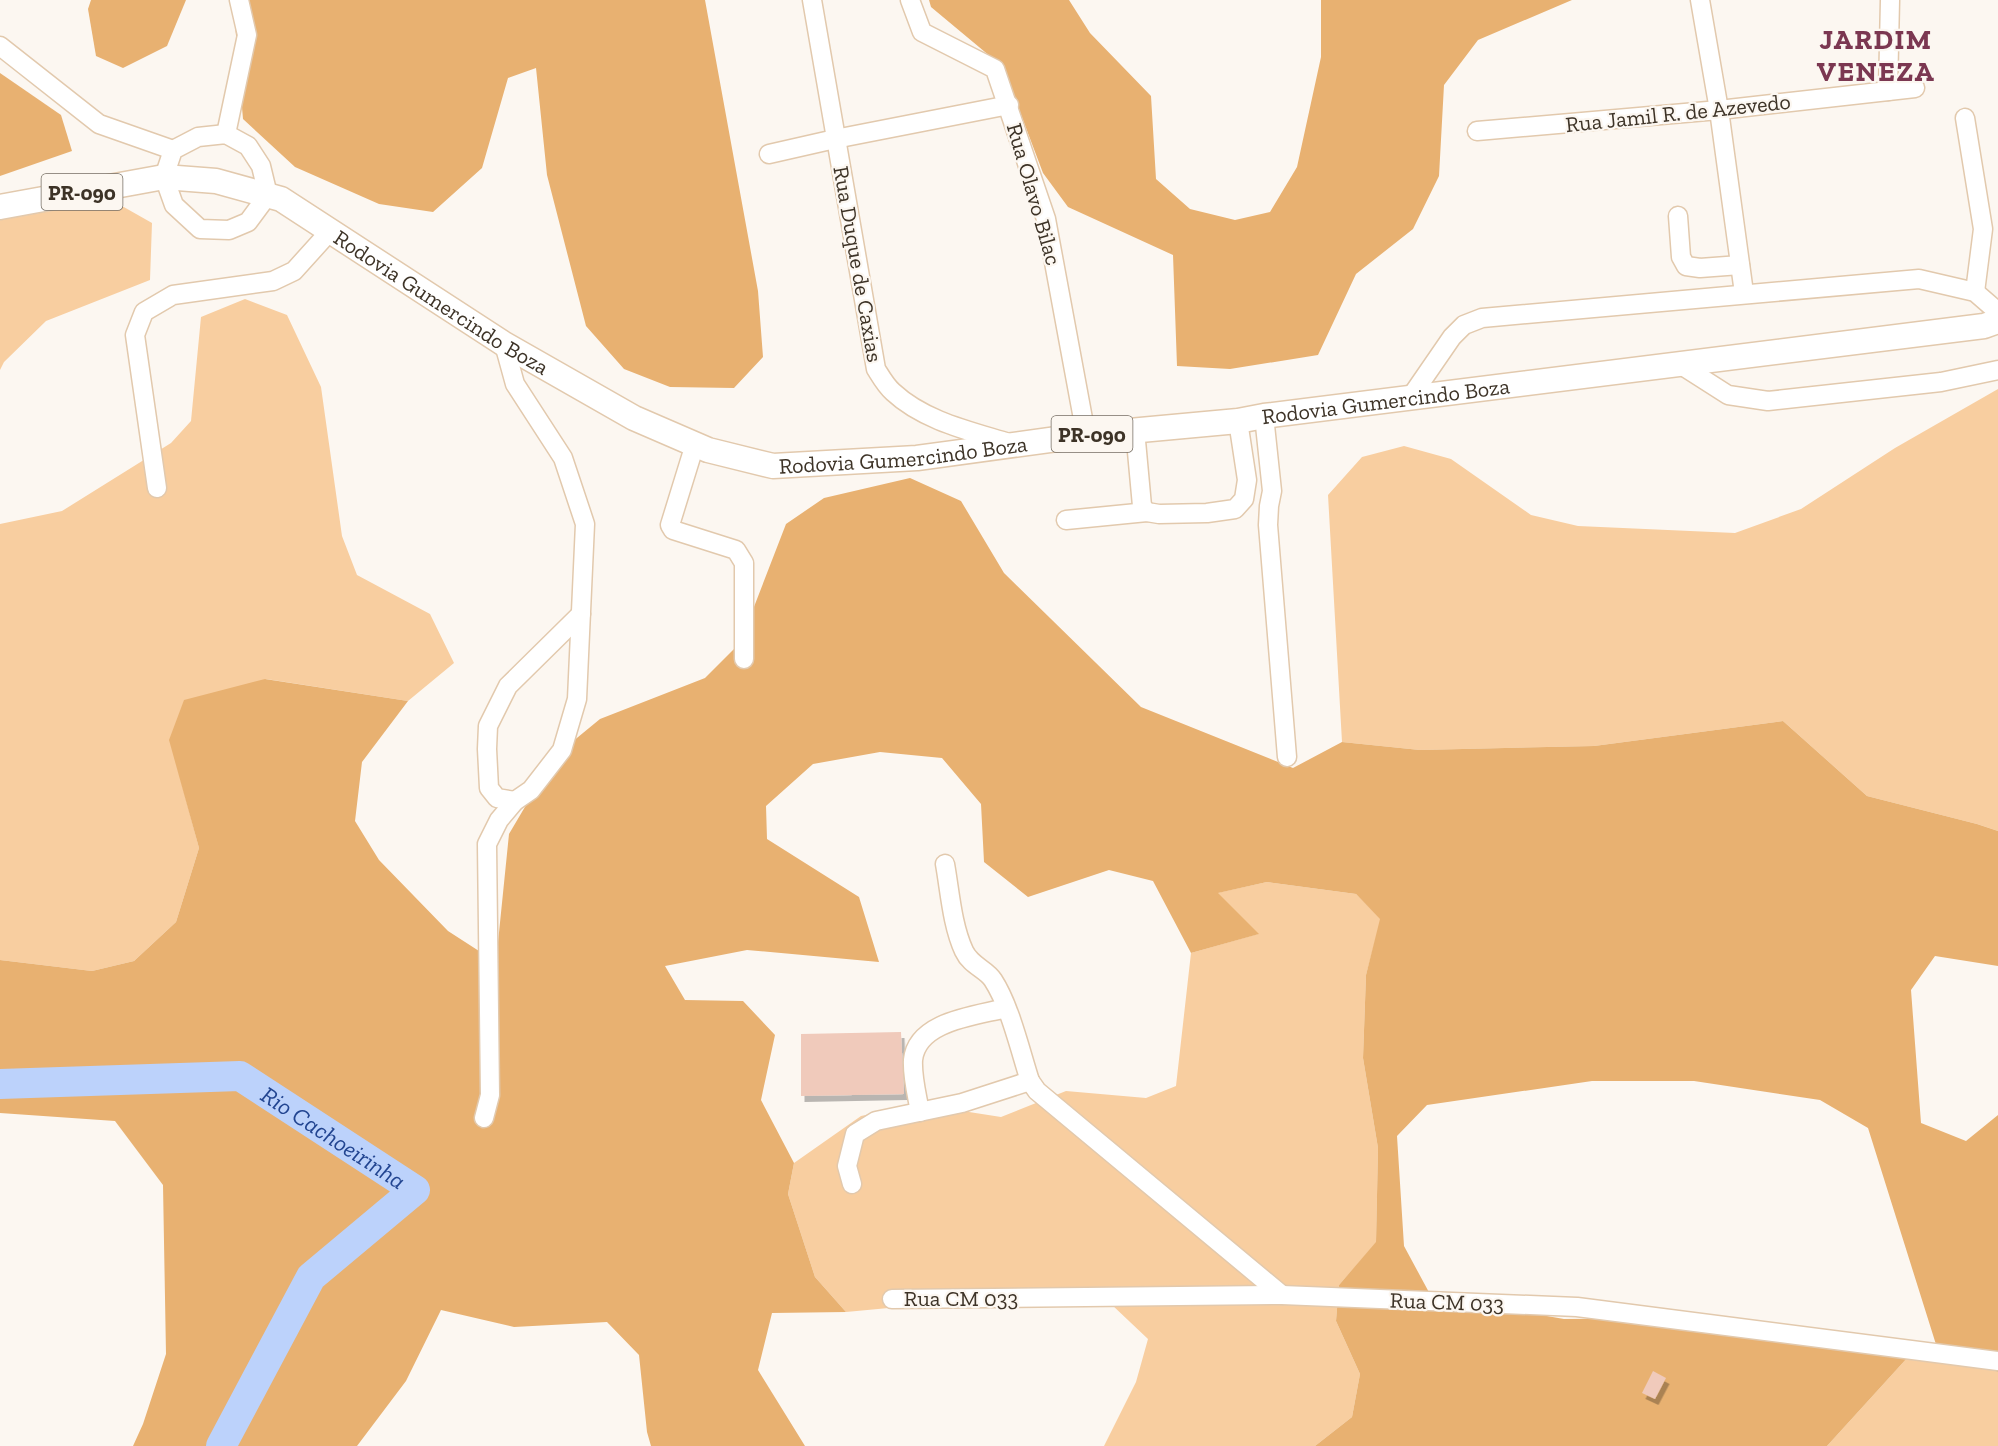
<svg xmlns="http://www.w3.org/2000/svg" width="1998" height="1446" font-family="'Zilla Slab',serif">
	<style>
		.green { fill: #f8cea0 }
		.forest { fill: #e8b171 }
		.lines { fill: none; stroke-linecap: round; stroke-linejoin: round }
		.river { stroke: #bcd2fb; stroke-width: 30 }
		.building { fill: #f0cabb; filter: url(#shadow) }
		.minor-casing { stroke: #e2c9ad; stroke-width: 21 }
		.major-casing { stroke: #e2c9ad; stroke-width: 27 }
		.minor { stroke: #fff; stroke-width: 18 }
		.major { stroke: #fff; stroke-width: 24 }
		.labels { text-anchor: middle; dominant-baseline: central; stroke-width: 4.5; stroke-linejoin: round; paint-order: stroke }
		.shield { fill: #fcf7f1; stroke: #766e64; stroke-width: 1.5 }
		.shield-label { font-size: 21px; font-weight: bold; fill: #3d3327 }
		.street-label { font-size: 22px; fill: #3d3327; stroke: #fcf7f1 }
		.water-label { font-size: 24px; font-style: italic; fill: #224591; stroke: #fcf7f1 }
		.district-label { font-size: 28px; font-weight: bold; letter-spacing: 1.5px; fill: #7b3751; stroke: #fcf7f1 }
	</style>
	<defs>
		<filter id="shadow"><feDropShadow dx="3.5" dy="6" stdDeviation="0" flood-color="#0004"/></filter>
	</defs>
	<rect width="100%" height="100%" fill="#fcf7f1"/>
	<g class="green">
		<path d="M122,206L152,223L150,280L46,321L4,362L0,370V220L67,208Z"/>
		<path d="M245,299L287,315L321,387L342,536L357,575L430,614L454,663L408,701L266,679L170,740L199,848L176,922L134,961L92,971L0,960V524L62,511L171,443L191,421L201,317Z"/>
		<path d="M1998,389V831L1977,824L1867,796L1783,721L1594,746L1420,750L1342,742L1328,495L1362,457L1404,446L1451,459L1531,515L1578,526L1735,533L1801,509L1895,448Z"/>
		<path d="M1267,882L1356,894L1381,919L1366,975L1363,1058L1378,1148L1376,1243L1339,1285L1336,1321L1360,1374L1352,1417L1315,1446H1104L1136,1382L1148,1339L1111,1304L942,1303L846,1312L815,1277L788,1194L794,1163L861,1116L918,1104L1001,1117L1066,1091L1146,1098L1176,1086L1191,953L1258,934L1217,893Z"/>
		<path d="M1919,1345L1939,1354L1998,1372V1446H1827Z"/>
	</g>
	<g class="forest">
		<path d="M91,0H186L167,46L123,68L96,56L88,9Z"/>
		<path d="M233,0H705L758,291L763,357L734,388L670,387L624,369L586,326L547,175L536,68L508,78L482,168L433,212L379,204L295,167L243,119Z"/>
		<path d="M929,0H1069L1090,33L1151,96L1156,179L1190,209L1235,220L1270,212L1297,167L1321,57V0H1572L1478,40L1444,85L1439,176L1413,229L1356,274L1318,355L1230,369L1177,366L1173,255L1068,207L1043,173L1003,67L931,7Z"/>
		<path d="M0,73L61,115L72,151L0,176Z"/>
		<path d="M910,478L961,501L1004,573L1141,707L1293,768L1342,742L1420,750L1594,746L1783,721L1867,796L1977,824L1998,831V966L1935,956L1911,990L1921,1123L1966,1141L1998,1115V1372L1939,1354L1868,1128L1820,1100L1694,1081H1592L1427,1105L1397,1136L1404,1246L1431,1296L1564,1319L1709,1318L1919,1345L1827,1446H1315L1352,1417L1360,1374L1336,1321L1339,1285L1376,1242L1378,1148L1363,1058L1366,975L1380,919L1356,894L1267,882L1218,893L1259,934L1191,953L1153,881L1109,870L1028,897L984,862L981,804L942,758L880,752L813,764L766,806L767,839L859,897L879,962L747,950L665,966L685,1000L743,1001L775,1035L761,1100L794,1163L788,1194L815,1277L846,1312L772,1313L758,1370L805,1446H651L647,1432L639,1355L607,1322L514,1327L441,1310L406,1381L357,1446H133L143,1424L166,1354L163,1185L115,1121L0,1113V960L92,971L134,961L176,922L199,848L169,740L184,700L265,679L408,701L362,762L355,821L379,860L448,931L496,962L509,834L555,756L600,719L705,678L740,643L786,524L824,498Z"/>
	</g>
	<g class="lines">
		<path class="river" id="s1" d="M0,1084L240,1076L415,1190L311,1277L221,1446"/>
	</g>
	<g class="building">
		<path d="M901,1032L904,1094L801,1096V1034Z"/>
		<path d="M1653,1371L1666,1378L1655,1399L1642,1393Z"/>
	</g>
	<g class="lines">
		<defs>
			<g id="minor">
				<path d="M812,0L876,369C881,377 886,386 893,392C924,421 970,431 1009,443"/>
				<path d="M910,0L922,32L995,69L1046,219L1086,435"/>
				<path d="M1700,0L1719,110L1744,293"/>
				<path d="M0,46L99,124L173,150"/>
				<path d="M1888,91L1890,0"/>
				<path d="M1965,118L1983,229L1975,292"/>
				<path d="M1477,131L1719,110L1915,88"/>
				<path d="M226,134L248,146L261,166L268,195L248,222L229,230L200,229L174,205L164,177L173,150L198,137Z"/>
				<path d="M226,134L247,35L239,0"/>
				<path d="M769,154L835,139L1009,105"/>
				<path d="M1678,216L1681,257L1686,266L1700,268L1740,265"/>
				<path d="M1681,365L1728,395L1768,401L1941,382L1998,370"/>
				<path d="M1410,398L1452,337L1464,325L1482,318L1919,279L1975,292L1998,312"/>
				<path d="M1264,416L1272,491L1269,506L1268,525L1287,757"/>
				<path d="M1135,430L1142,506L1147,512L1159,514L1207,513L1235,509L1244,499L1247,480L1238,421"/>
				<path d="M695,444L670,525L673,530L736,550L744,563V659"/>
				<path d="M157,488L135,335L144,312L173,295L273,281L294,271L331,230"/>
				<path d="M1066,520L1147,512"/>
				<path d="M515,801L497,798L489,788L487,749L488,726L508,686L581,614"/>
				<path d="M945,864C950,892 952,925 964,951C971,966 986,969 993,980C1010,1006 1020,1050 1030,1081"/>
				<path d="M920,1112C917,1095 912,1077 913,1060C917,1021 975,1016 1006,1008"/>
				<path d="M484,1118L490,1095L487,844L499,820L515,801L531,790L562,750L577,699L585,524L563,458L515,384L504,344"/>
				<path d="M852,1184L847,1166L855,1134L876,1121L962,1103L1030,1081L1037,1091L1282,1295"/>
				<path d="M892,1299L1282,1295L1577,1307L1998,1361"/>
			</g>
			<g id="major">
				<path id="s2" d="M0,207L164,177L216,181L281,199L504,344L634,418L708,450L773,466L917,458L1086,435L1238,421L1264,416L1984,326L1998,321"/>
			</g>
		</defs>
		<use href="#minor" class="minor-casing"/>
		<use href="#major" class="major-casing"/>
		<use href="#minor" class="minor"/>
		<use href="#major" class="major"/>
	</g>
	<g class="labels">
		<g class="shield">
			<rect x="41.5" y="174" width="81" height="36" rx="4.5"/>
			<rect x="1051.5" y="416" width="81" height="36" rx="4.5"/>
		</g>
		<g class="shield-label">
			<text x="82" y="192">PR-090</text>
			<text x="1092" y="434">PR-090</text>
		</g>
		<g class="street-label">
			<text transform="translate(1678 113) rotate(-6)">Rua Jamil R. de Azevedo</text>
			<text transform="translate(1034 194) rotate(74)">Rua Olavo Bilac</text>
			<text transform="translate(858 264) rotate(80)">Rua Duque de Caxias</text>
			<text stroke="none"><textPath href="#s2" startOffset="477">Rodovia Gumercindo Boza</textPath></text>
			<text stroke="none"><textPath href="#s2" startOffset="1466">Rodovia Gumercindo Boza</textPath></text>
			<text stroke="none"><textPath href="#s2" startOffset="980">Rodovia Gumercindo Boza</textPath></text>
			<text x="961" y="1298">Rua CM 033</text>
			<text transform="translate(1447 1302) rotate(2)">Rua CM 033</text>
		</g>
		<g class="water-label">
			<text stroke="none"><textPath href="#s1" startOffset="352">Rio Cachoeirinha</textPath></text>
		</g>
		<g class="district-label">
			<text x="1876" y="39">JARDIM<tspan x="1876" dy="32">VENEZA</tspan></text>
		</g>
	</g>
</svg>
